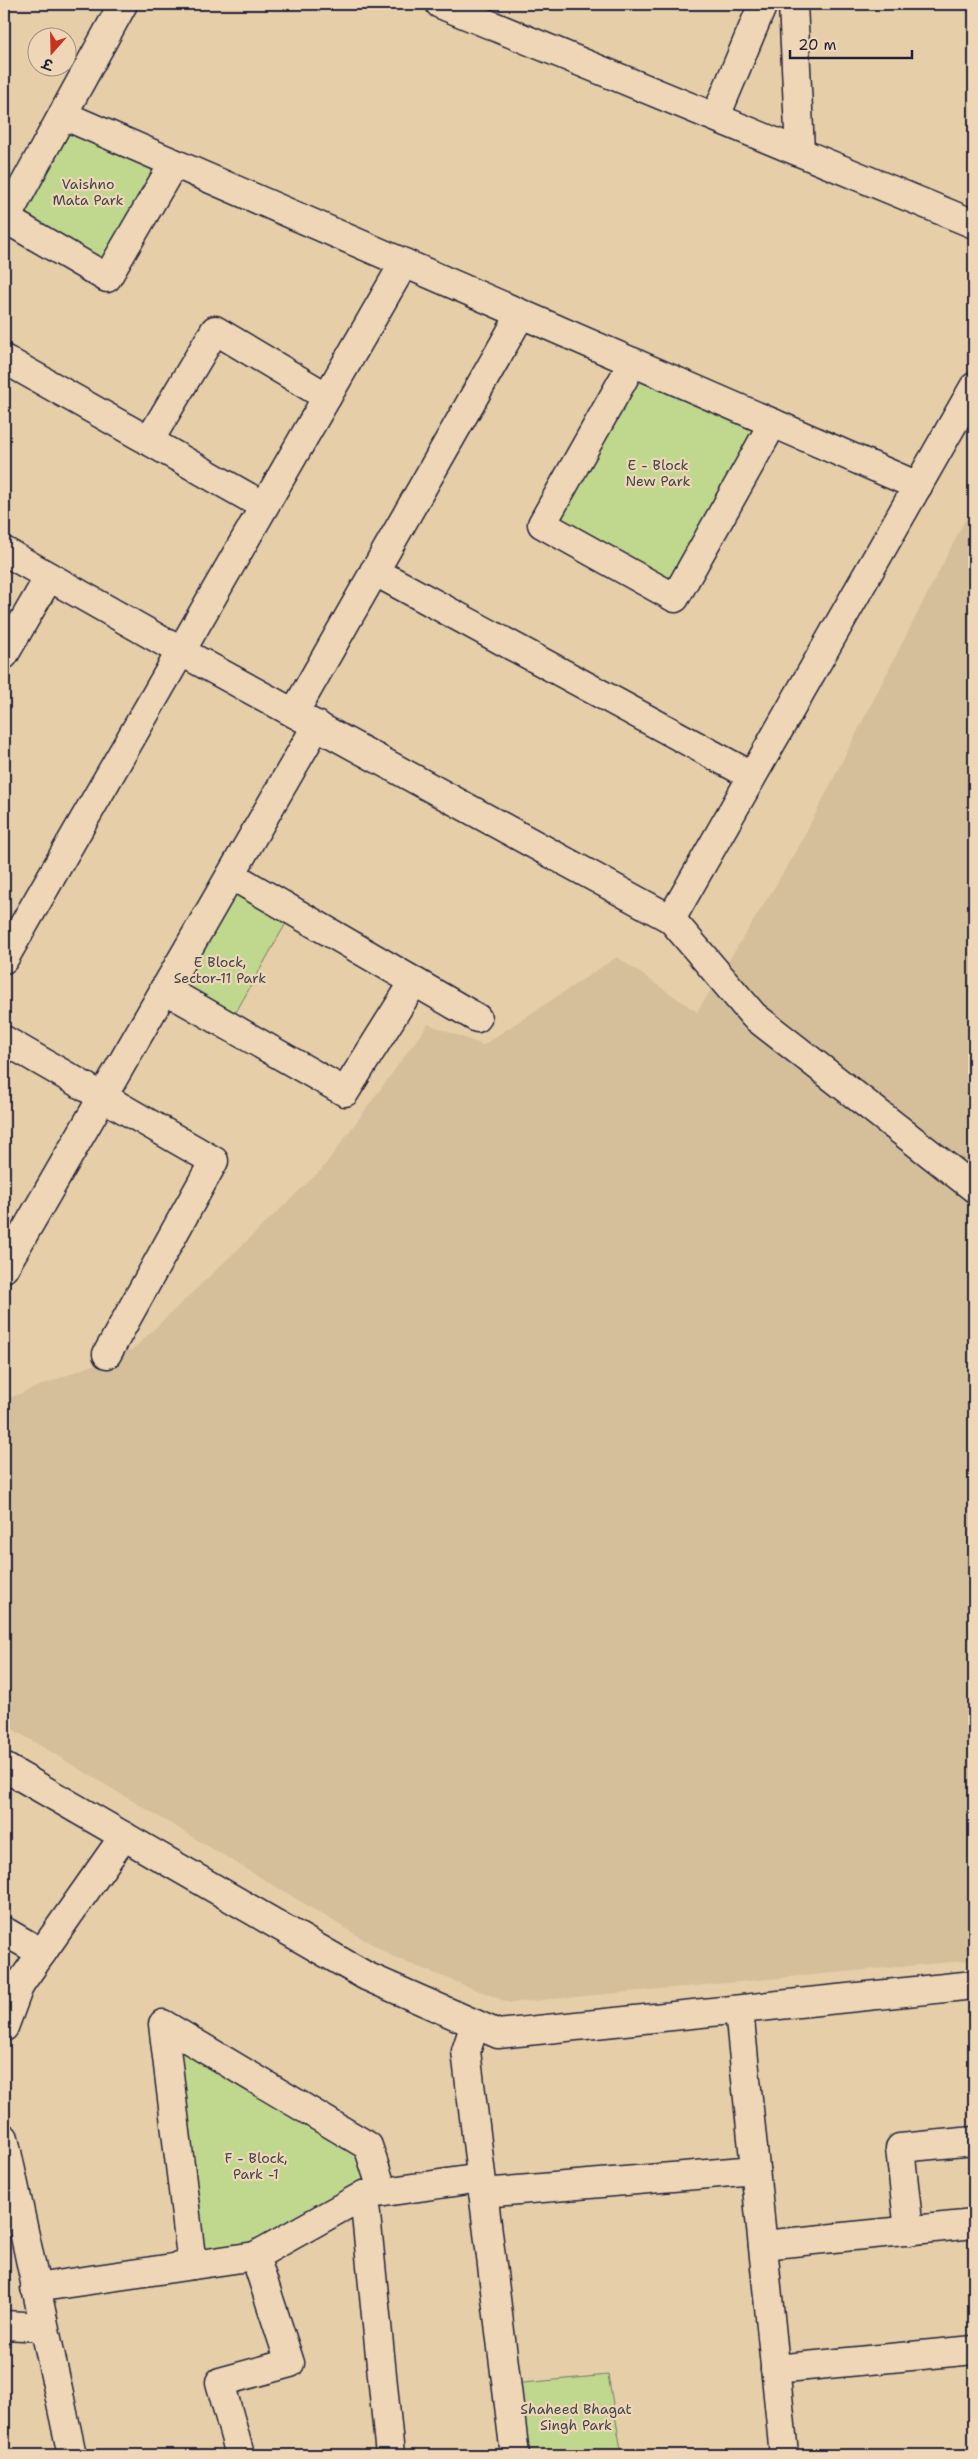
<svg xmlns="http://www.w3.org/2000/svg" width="978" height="2459" font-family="'Shantell Sans','Playpen Sans Deva',sans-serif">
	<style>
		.built { fill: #d5bf9b }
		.green { fill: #c0d78e; stroke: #717c64 }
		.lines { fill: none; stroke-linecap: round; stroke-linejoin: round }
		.minor-casing { stroke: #22223b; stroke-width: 31 }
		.minor { stroke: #eed6b6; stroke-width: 28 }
		.labels { text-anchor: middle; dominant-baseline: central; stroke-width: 4.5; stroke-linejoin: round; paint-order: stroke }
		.park-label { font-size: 14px; fill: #42464c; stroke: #eed6b6 }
	</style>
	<rect width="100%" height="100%" fill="#e6cea9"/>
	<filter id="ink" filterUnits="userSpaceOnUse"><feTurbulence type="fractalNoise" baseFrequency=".02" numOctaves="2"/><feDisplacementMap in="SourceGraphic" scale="10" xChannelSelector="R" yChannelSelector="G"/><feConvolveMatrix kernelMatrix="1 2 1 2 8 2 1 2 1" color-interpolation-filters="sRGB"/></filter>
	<g filter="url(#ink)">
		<path class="built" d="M974,502V1960L510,2003L395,1958L4,1724V1396L9,1398L133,1349L322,1169L428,1024L483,1045L617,957L697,1012L796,852Z"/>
		<g class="green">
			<path d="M65,122L166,167L106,270L12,217Z"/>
			<path d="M635,367L766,425L673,591L550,521Z"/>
			<path d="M233,881L290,916L231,1021L170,987Z"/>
			<path d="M166,2028L365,2148L376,2189L256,2249L196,2261Z"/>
			<path d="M608,2375L622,2455H519L512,2384Z"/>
		</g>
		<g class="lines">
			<defs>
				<g id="minor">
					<path d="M440,4L974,224"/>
					<path d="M793,4L800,151"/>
					<path d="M63,115L918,486"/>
					<path d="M716,116L763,4"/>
					<path d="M6,219L107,278L174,163"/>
					<path d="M4,222L123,4"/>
					<path d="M4,359L264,506"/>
					<path d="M633,362L542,524L675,598L773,423"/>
					<path d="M149,441L215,330L327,397"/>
					<path d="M4,551L180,651L671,919L754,1016L974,1188"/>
					<path d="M374,571L752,776"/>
					<path d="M4,655L49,577"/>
					<path d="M294,713L521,314"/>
					<path d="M231,875L477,1018"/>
					<path d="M671,919L974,387"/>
					<path d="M4,959L404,263"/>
					<path d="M164,989L345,1092L414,982"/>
					<path d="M4,1040L214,1161L107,1354"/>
					<path d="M4,1268L317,725"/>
					<path d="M4,1767L366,1976L498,2034L974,1985"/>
					<path d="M4,1931L42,1953"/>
					<path d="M739,2010L784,2455"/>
					<path d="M475,2024L466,2051L515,2455"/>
					<path d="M4,2027L20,1984L124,1836"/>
					<path d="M4,2138L72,2455"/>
					<path d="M483,2193L755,2170"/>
					<path d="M364,2195L390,2455"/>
					<path d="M909,2231L900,2148L974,2141"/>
					<path d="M763,2245L974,2224"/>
					<path d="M192,2265L163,2024L368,2146L383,2192"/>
					<path d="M35,2288L255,2256L364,2195L481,2178"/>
					<path d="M4,2325L43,2327"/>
					<path d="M775,2369L974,2350"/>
					<path d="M240,2455L220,2382L290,2363L255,2256"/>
				</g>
			</defs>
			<use href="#minor" class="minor-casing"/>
			<use href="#minor" class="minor"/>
		</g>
	</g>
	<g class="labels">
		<g class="park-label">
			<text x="88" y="184">Vaishno<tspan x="88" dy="16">Mata Park</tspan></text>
			<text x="658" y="465">E - Block<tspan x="658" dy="16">New Park</tspan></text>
			<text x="220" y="962">E Block,<tspan x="220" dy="16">Sector-11 Park</tspan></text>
			<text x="256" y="2158">F - Block,<tspan x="256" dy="16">Park -1</tspan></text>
			<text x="576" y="2409">Shaheed Bhagat<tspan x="576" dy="16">Singh Park</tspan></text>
		</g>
	</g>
	<rect width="978" height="2459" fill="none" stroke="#eed6b6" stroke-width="20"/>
	<rect x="10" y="10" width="958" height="2439" fill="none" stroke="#22223b" stroke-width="2" filter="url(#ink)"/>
	<g transform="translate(52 52) rotate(200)"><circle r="24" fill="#eed6b6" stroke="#9c8e85"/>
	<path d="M0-4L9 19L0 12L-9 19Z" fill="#c8321e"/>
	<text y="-8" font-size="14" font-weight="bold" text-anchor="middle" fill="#22223b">उ</text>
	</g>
	<path d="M790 50v8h122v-8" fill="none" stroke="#22223b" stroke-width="2.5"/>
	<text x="798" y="50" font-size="15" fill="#22223b" stroke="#eed6b6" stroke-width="4" paint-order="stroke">20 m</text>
</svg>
